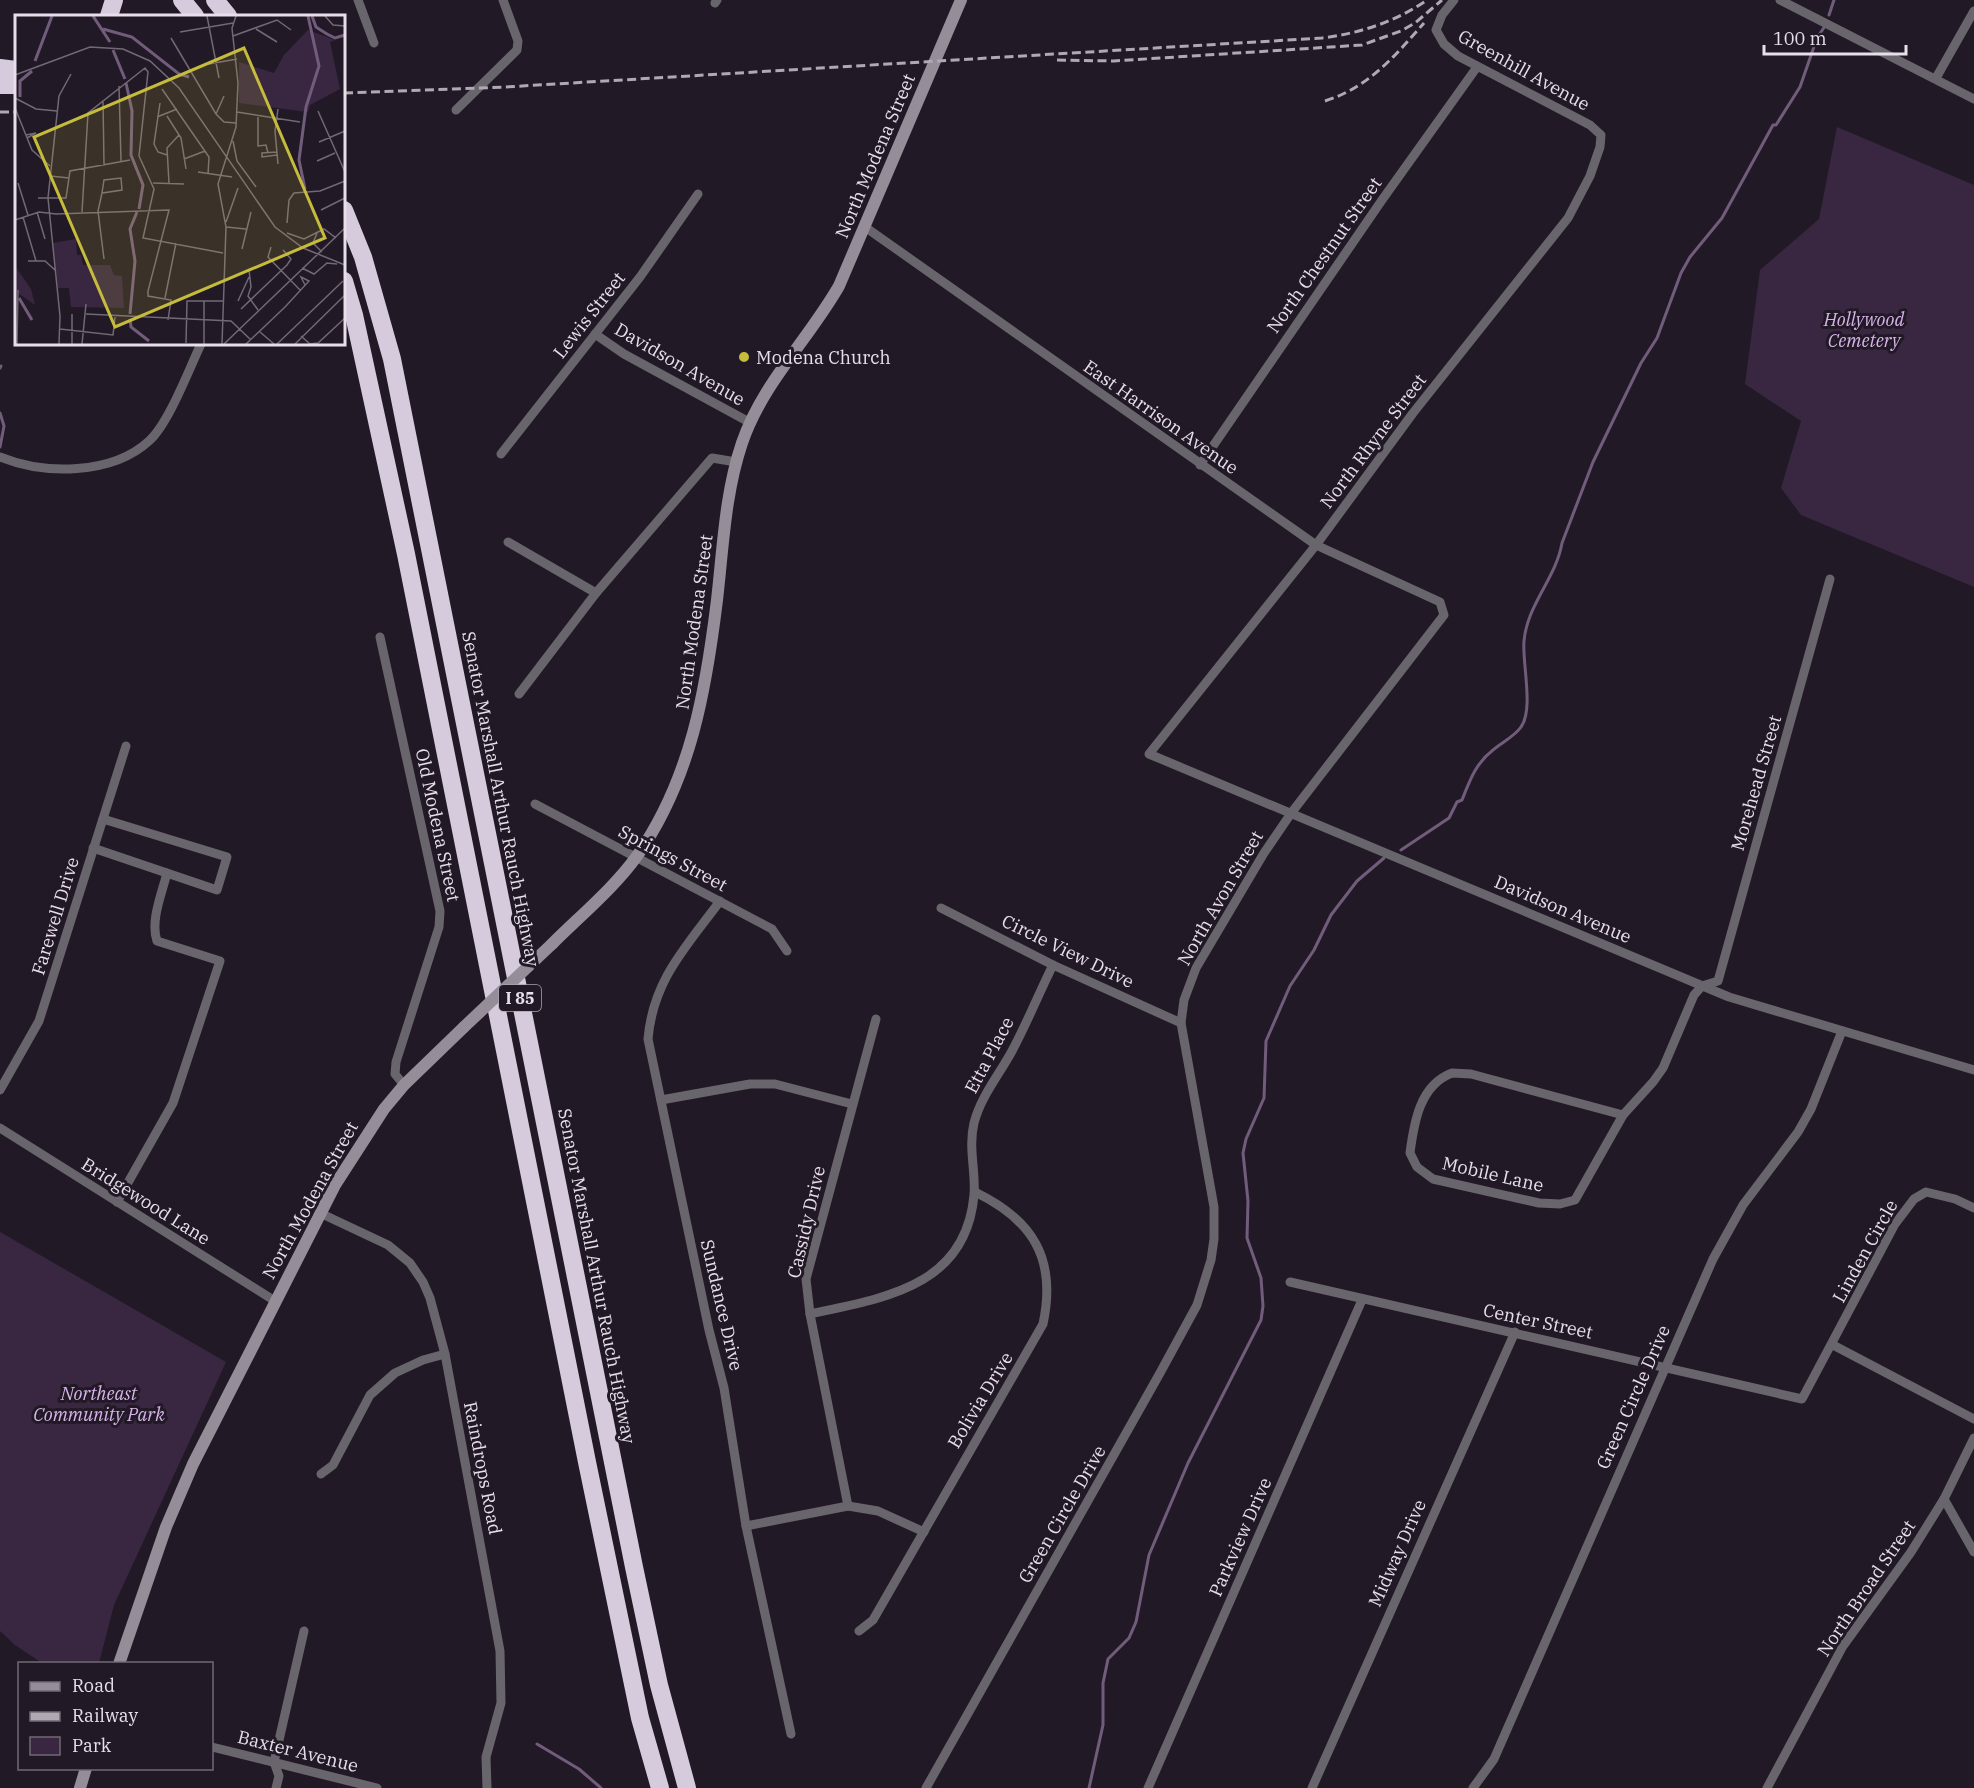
<svg xmlns="http://www.w3.org/2000/svg" width="1974" height="1788" font-family="'IBM Plex Serif',serif">
	<style>
		.green { fill: #392741 }
		.lines { fill: none; stroke-linecap: round; stroke-linejoin: round }
		.stream { stroke: #725c7c; stroke-width: 3 }
		.street { stroke: #69656c; stroke-width: 9 }
		.secondary { stroke: #958e99; stroke-width: 12 }
		.highway { stroke: #d6cbdc; stroke-width: 18 }
		.rail { stroke: #b0a8b3; stroke-width: 3; stroke-dasharray: 9 4.5; stroke-linecap: butt }
		.secondary-bridge { stroke: #958e99; stroke-width: 12 }
		.poi-dot { fill: #c6bc3c; stroke: #221926; stroke-width: 2 }
		.labels { text-anchor: middle; dominant-baseline: central; stroke-width: 6; stroke-linejoin: round; paint-order: stroke }
		.shield { fill: #221926; stroke: #aca4af; stroke-width: 1.5 }
		.shield-label { font-size: 16px; font-weight: bold; fill: #e7e0ea }
		.street-label { font-size: 18px; fill: #e7e0ea; stroke: #221926 }
		.park-label { font-size: 18px; font-style: italic; fill: #d9b4eb; stroke: #221926 }
		.poi-label { font-size: 18px; fill: #e7e0ea; stroke: #221926; text-anchor: start }
		.inset-river { fill: none; stroke: #725c7c; stroke-width: 3 }
		.inset-road { fill: none; stroke: #716974; stroke-width: 1.5 }
		.view { fill: #c6bc3c; fill-opacity: 0.15; stroke: #c6bc3c; stroke-width: 3 }
		.inset-edge { fill: none; stroke: #e7e0ea; stroke-width: 3 }
	</style>
	<rect width="100%" height="100%" fill="#221926"/>
	<g class="green">
		<path d="M1837,127L1974,185V587L1801,515L1781,488L1801,421L1745,384L1760,270L1819,219Z"/>
		<path d="M0,1232L226,1362L114,1605L99,1663H42L15,1645L0,1631Z"/>
	</g>
	<g class="lines">
		<g class="stream">
			<path d="M1829,15L1834,0"/>
			<path d="M0,368L1,366"/>
			<path d="M0,413L4,426L0,447"/>
			<path d="M1401,850L1449,818L1457,802L1462,800C1470,780 1476,763 1493,750C1501,743 1515,736 1521,727C1534,709 1522,663 1524,641C1527,605 1556,578 1562,543L1593,462L1641,363L1657,338L1681,273L1690,257L1722,218L1773,125H1776L1800,87L1817,38L1825,26"/>
			<path d="M537,1744L579,1769L601,1788"/>
			<path d="M1089,1788L1103,1725V1683L1108,1659L1129,1638L1136,1622L1149,1555L1188,1463L1261,1320L1263,1306L1261,1278L1247,1238L1248,1201L1243,1153L1246,1139L1264,1098L1266,1041L1290,986L1314,950L1331,915L1357,881L1384,858"/>
		</g>
		<g class="street">
			<path d="M358,0L374,43"/>
			<path d="M1454,0L1442,15L1436,30L1444,44L1458,56L1590,125L1601,135L1600,147L1590,176L1568,218L1413,413L1316,545L1149,754L1729,997L1974,1070"/>
			<path d="M1780,0L1974,99"/>
			<path d="M715,3L717,0"/>
			<path d="M1936,78L1974,11"/>
			<path d="M456,110L517,50L518,41L503,0"/>
			<path d="M865,227L1316,545L1440,602L1444,615L1292,812L1264,853L1196,968L1184,1000L1181,1023L1214,1207V1239L1211,1260L1197,1305L1160,1373L926,1788"/>
			<path d="M595,334L624,354L749,422"/>
			<path d="M501,454L640,277L698,194"/>
			<path d="M0,457C44,475 112,475 149,441C169,423 189,369 201,344"/>
			<path d="M1200,465L1382,200L1477,67"/>
			<path d="M508,542L596,593"/>
			<path d="M380,637L440,911L439,927L396,1062L395,1074L404,1085"/>
			<path d="M519,694L596,593L712,458L736,462"/>
			<path d="M535,804L772,929L787,951"/>
			<path d="M93,848L217,890L227,857L103,819"/>
			<path d="M720,901C686,947 653,980 648,1039L709,1330L724,1388L746,1526L791,1734"/>
			<path d="M941,908L1053,965L1181,1023"/>
			<path d="M1452,1073L1471,1074L1623,1115L1575,1200L1560,1204L1539,1203L1433,1179L1417,1167L1410,1153C1414,1122 1420,1085 1452,1073Z"/>
			<path d="M0,1090L39,1021L126,746"/>
			<path d="M661,1100L750,1084H775L852,1104"/>
			<path d="M1623,1115L1653,1082L1663,1068L1694,995L1702,986L1718,981L1830,579"/>
			<path d="M0,1128L275,1301"/>
			<path d="M117,1202L173,1103L220,961L157,941C150,921 162,893 167,873"/>
			<path d="M320,1213L388,1245L410,1263L423,1282L430,1298L445,1354L500,1651L501,1703L486,1757L487,1788"/>
			<path d="M1290,1282L1802,1399L1895,1224L1914,1199L1926,1192L1955,1199L1974,1208"/>
			<path d="M810,1314C884,1298 966,1287 974,1195C976,1171 968,1148 974,1123C981,1096 999,1075 1012,1051C1027,1023 1039,993 1053,965"/>
			<path d="M1833,1345L1974,1419"/>
			<path d="M321,1474L333,1465L370,1395L395,1373L423,1360L445,1354"/>
			<path d="M1944,1499L1974,1552"/>
			<path d="M848,1506L810,1314L806,1279L876,1019"/>
			<path d="M746,1526L848,1506L878,1511L924,1532"/>
			<path d="M859,1631L873,1620L1043,1324C1057,1259 1033,1220 975,1192"/>
			<path d="M212,1747L377,1788"/>
			<path d="M276,1788L279,1776L274,1762L304,1631"/>
			<path d="M1148,1788L1362,1300"/>
			<path d="M1312,1788L1515,1332"/>
			<path d="M1473,1788L1494,1759L1713,1259L1743,1205L1798,1132L1811,1109L1842,1031"/>
			<path d="M1767,1788L1843,1646L1911,1552L1944,1499L1974,1438"/>
		</g>
		<g class="secondary">
			<path d="M552,944C580,916 614,888 637,856C691,779 706,690 717,600C723,548 725,493 742,443C762,384 808,340 839,286L961,0"/>
			<path d="M119,1664L166,1527L193,1464L335,1185L384,1109L404,1085L464,1027"/>
			<path d="M80,1788L86,1768"/>
		</g>
		<g class="highway">
			<path d="M182,0L195,16"/>
			<path d="M215,0L228,16"/>
			<path d="M109,16L114,0"/>
			<path d="M0,68L16,70"/>
			<path d="M0,85H16"/>
			<path d="M344,210L363,257L392,359L634,1567L659,1685L687,1788"/>
			<path d="M344,281L354,315L406,554L587,1462L640,1718L660,1788"/>
		</g>
		<g class="rail">
			<path d="M1057,60L1114,61L1362,45L1401,31L1415,23L1442,0"/>
			<path d="M344,93L505,87L1322,38C1361,33 1395,22 1427,0"/>
			<path d="M1325,101C1369,87 1394,57 1424,23"/>
			<path d="M0,112H16"/>
		</g>
		<path class="secondary-bridge" d="M464,1027L552,944"/>
	</g>
	<circle class="poi-dot" cx="744" cy="357" r="6"/>
	<g class="labels">
		<rect class="shield" x="499" y="985" width="42" height="26" rx="4.5"/>
		<g class="shield-label">
			<text x="520" y="998">I 85</text>
		</g>
		<g class="street-label">
			<text transform="translate(1524 70) rotate(29)">Greenhill Avenue</text>
			<text transform="translate(875 156) rotate(-67)">North Modena Street</text>
			<text transform="translate(1324 255) rotate(-55)">North Chestnut Street</text>
			<text transform="translate(589 315) rotate(-52)">Lewis Street</text>
			<text transform="translate(680 364) rotate(30)">Davidson Avenue</text>
			<text transform="translate(1161 417) rotate(35)">East Harrison Avenue</text>
			<text transform="translate(1373 441) rotate(-53)">North Rhyne Street</text>
			<text transform="translate(694 622) rotate(-82)">North Modena Street</text>
			<text transform="translate(1756 783) rotate(-74)">Morehead Street</text>
			<text transform="translate(501 799) rotate(79)">Senator Marshall Arthur Rauch Highway</text>
			<text transform="translate(438 825) rotate(78)">Old Modena Street</text>
			<text transform="translate(673 858) rotate(28)">Springs Street</text>
			<text transform="translate(1220 898) rotate(-60)">North Avon Street</text>
			<text transform="translate(1563 909) rotate(23)">Davidson Avenue</text>
			<text transform="translate(55 916) rotate(-73)">Farewell Drive</text>
			<text transform="translate(1068 951) rotate(26)">Circle View Drive</text>
			<text transform="translate(989 1055) rotate(-62)">Etta Place</text>
			<text transform="translate(1493 1174) rotate(13)">Mobile Lane</text>
			<text transform="translate(310 1200) rotate(-61)">North Modena Street</text>
			<text transform="translate(146 1201) rotate(32)">Bridgewood Lane</text>
			<text transform="translate(806 1222) rotate(-77)">Cassidy Drive</text>
			<text transform="translate(1865 1251) rotate(-61)">Linden Circle</text>
			<text transform="translate(597 1276) rotate(79)">Senator Marshall Arthur Rauch Highway</text>
			<text transform="translate(722 1305) rotate(77)">Sundance Drive</text>
			<text transform="translate(1538 1321) rotate(12)">Center Street</text>
			<text transform="translate(1633 1397) rotate(-66)">Green Circle Drive</text>
			<text transform="translate(980 1400) rotate(-59)">Bolivia Drive</text>
			<text transform="translate(483 1468) rotate(79)">Raindrops Road</text>
			<text transform="translate(1062 1514) rotate(-60)">Green Circle Drive</text>
			<text transform="translate(1240 1537) rotate(-66)">Parkview Drive</text>
			<text transform="translate(1397 1553) rotate(-66)">Midway Drive</text>
			<text transform="translate(1866 1588) rotate(-56)">North Broad Street</text>
			<text transform="translate(298 1751) rotate(14)">Baxter Avenue</text>
		</g>
		<g class="park-label">
			<text x="1864" y="319">Hollywood<tspan x="1864" dy="21">Cemetery</tspan></text>
			<text x="99" y="1393">Northeast<tspan x="99" dy="21">Community Park</tspan></text>
		</g>
		<g class="poi-label">
			<text x="756" y="357">Modena Church</text>
		</g>
	</g>
	<g transform="translate(15 15)">
		<rect width="330" height="330" fill="#221926"/>
		<path d="M293,15L320,25L315,27L325,74L295,90L293,97L224,88V47L259,58L269,40ZM61,224L62,240H66L68,250H95L99,260L107,261L109,293L56,292L54,273H43L38,228ZM0,251L16,274L20,290L0,276Z" fill="#392741"/>
		<path class="inset-river" d="M78,1L95,27M297,1L301,12L312,19L320,23L330,20M88,14L117,22L164,59L174,62M98,35L110,64M20,46L37,1M111,68L117,96L116,140L128,170L124,194M5,82V66L17,56M290,174L284,145L291,92L304,51L293,1M4,283L17,305M115,299L120,246L115,214L122,197M115,304L116,312L134,326"/>
		<path class="inset-road" d="M192,1L204,63M310,1L318,10L330,11M241,14L262,27M165,17L218,8M218,21L262,5L276,15M156,23L201,99L209,107L221,108M188,50L222,44M0,60L75,32L108,34L135,46L164,73L260,212L288,233L330,250M104,71L106,146M147,74L194,142L193,160M0,83L21,94L42,96M88,85L89,150M145,88L139,129L143,137L152,140M0,93L17,135L35,151M263,94L260,116L263,149M303,96L330,157M222,97L285,107M201,99L209,81M243,100V131L251,130L253,138M152,101L166,123L171,154M142,102L162,94M11,120L21,118L12,123M218,126L222,146L241,172M304,127L330,116M262,137L247,138V142L262,140M169,144L190,136M302,146L320,138M183,157L217,162M35,161L54,163M106,163L107,175L87,178L89,165ZM3,168L13,200M138,168L169,169M154,168L152,133L164,120M87,178L83,196L89,244M23,183H51L55,156L115,145M306,195L330,183M22,197L30,224M67,197L73,98L130,53L133,57L124,141L139,174L128,223L208,238M8,202L21,246M0,205L24,197L41,199L154,195L133,276V281L156,285L153,305M211,207L223,173M272,208L274,185L279,178L305,176L330,166M211,212L231,214M272,218L289,224L309,214L321,223M302,218L298,228L307,237M256,232L253,242L285,275M227,234L236,197M13,246H30L40,255M287,253L299,259L312,248L322,249M234,255L236,272L233,281L243,295M150,283L161,228M189,286V329M223,286L234,262M226,294L272,250L276,244L268,235M57,299V329M71,299L216,306L236,325M45,314L98,320L100,302M245,317L259,329M286,321L295,329L303,328L330,303M171,328L172,286H208M2,329L3,275M44,329L45,301L33,183L44,81L56,59M67,329L71,289M207,329L211,212L203,169L221,112L223,68L217,13L221,1M209,329L330,213M231,329L270,292L294,266L286,262L290,270M262,329L328,266M280,329L330,280"/>
		<path class="view" d="M229,33L310,223L100,312L19,122Z"/>
		<rect width="330" height="330" class="inset-edge"/>
	</g>
	<rect x="18" y="1662" width="195" height="108" fill="#221926" stroke="#716974" stroke-width="1.5"/>
	<rect x="30" y="1682" width="30" height="9" fill="#958e99" stroke="#716974" stroke-width="1.5"/>
	<text x="72" y="1692" font-size="18" fill="#e7e0ea">Road</text>
	<rect x="30" y="1712" width="30" height="9" fill="#b0a8b3" stroke="#716974" stroke-width="1.5"/>
	<text x="72" y="1722" font-size="18" fill="#e7e0ea">Railway</text>
	<rect x="30" y="1737" width="30" height="18" fill="#392741" stroke="#716974" stroke-width="1.5"/>
	<text x="72" y="1752" font-size="18" fill="#e7e0ea">Park</text>
	<path d="M1764 45v9h142v-9" fill="none" stroke="#e7e0ea" stroke-width="3"/>
	<text x="1773" y="45" font-size="18" fill="#e7e0ea" stroke="#221926" stroke-width="4.5" paint-order="stroke">100 m</text>
</svg>
